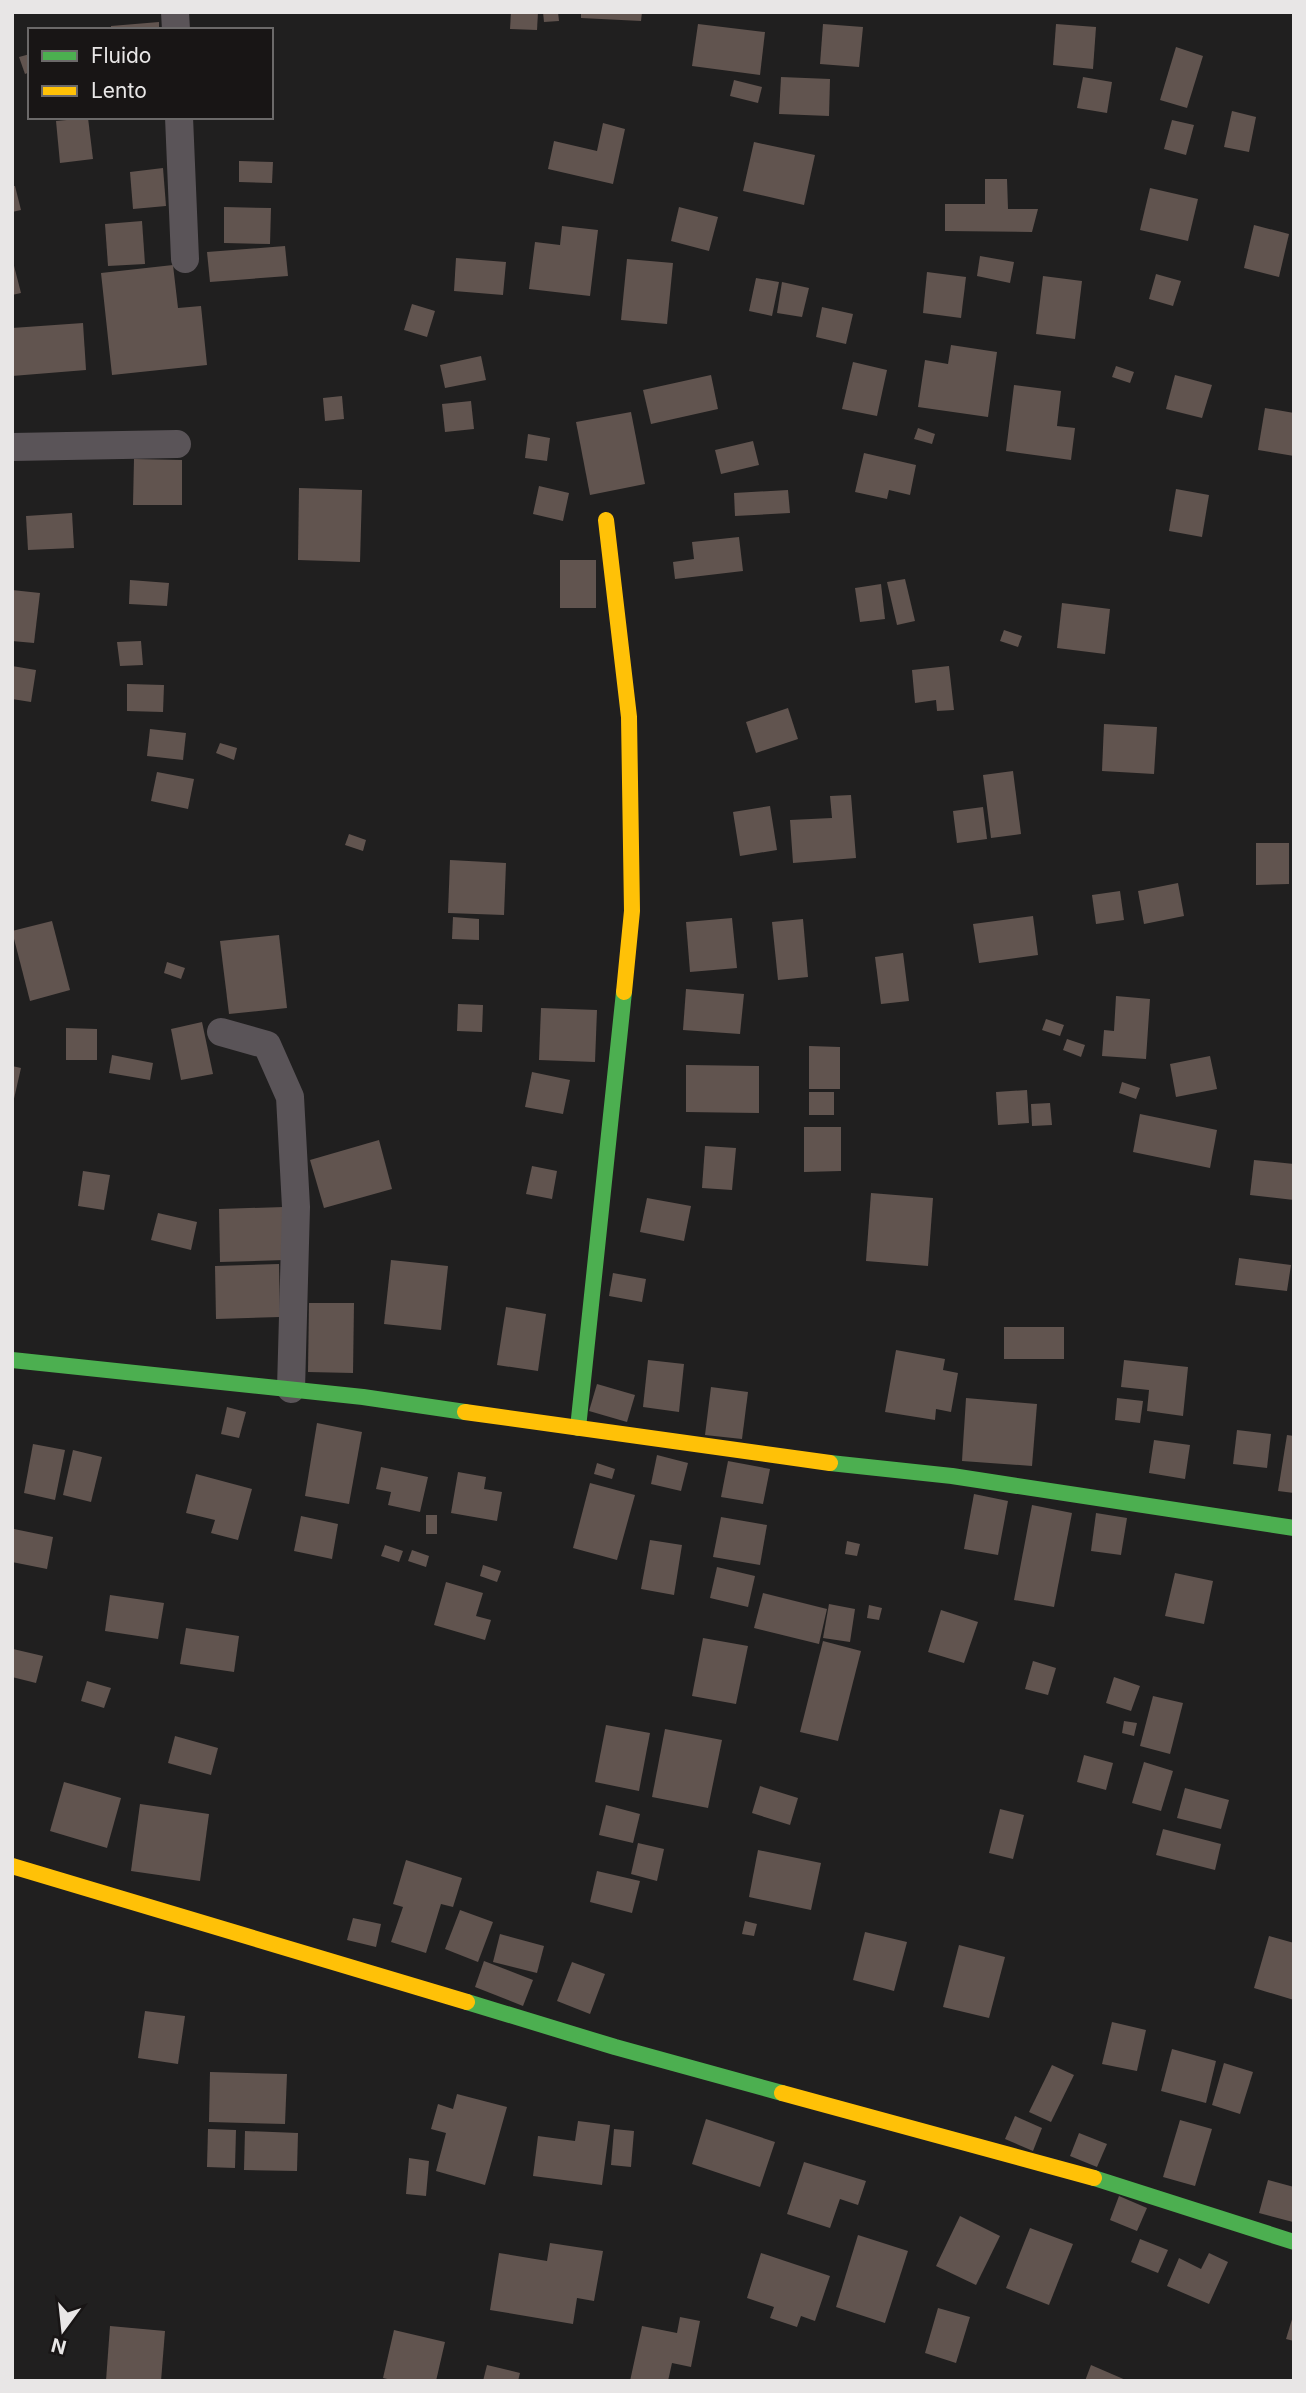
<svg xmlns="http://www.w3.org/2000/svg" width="1306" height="2393" font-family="Inter,sans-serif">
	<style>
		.building { fill: #61544f }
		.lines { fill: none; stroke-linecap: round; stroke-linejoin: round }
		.street { stroke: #5a5458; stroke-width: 28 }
		.fast { stroke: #4caf50; stroke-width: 16 }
		.slow { stroke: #ffc107; stroke-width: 16 }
	</style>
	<rect width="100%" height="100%" fill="#201f1f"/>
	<g class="building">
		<path d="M511,12H538L537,30L510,29Z"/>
		<path d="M543,12H558L559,21L544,22Z"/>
		<path d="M581,12H642L641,21L581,18Z"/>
		<path d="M159,22V30H111V26Z"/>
		<path d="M698,24L765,32L760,75L692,66Z"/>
		<path d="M823,24L863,27L859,67L820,64Z"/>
		<path d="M1056,24L1096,27L1093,69L1053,65Z"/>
		<path d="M1176,47L1203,56L1187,108L1160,100Z"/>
		<path d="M30,54V72L25,74L19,57Z"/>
		<path d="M781,77L830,79L829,116L779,114Z"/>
		<path d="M1083,77L1112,82L1107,113L1077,108Z"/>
		<path d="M734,80L762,87L758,103L730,96Z"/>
		<path d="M1232,111L1256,117L1249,152L1224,147Z"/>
		<path d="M88,118L93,159L60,163L56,121Z"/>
		<path d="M1172,120L1194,125L1186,155L1164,149Z"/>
		<path d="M603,123L625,129L613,184L548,169L554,141L597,151Z"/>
		<path d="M754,142L815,155L804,205L743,191Z"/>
		<path d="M239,161L273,162L272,183L239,182Z"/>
		<path d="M163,168L166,206L133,209L130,172Z"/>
		<path d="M985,179H1007L1008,209H1038L1032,232L945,231V204H985Z"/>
		<path d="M12,186H15L21,210L12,212Z"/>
		<path d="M1150,188L1198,199L1188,241L1140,230Z"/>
		<path d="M224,207L271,208L270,244L224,243Z"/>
		<path d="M679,207L718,217L709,251L671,241Z"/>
		<path d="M142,221L145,264L108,266L105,224Z"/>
		<path d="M1254,225L1289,234L1279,277L1244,268Z"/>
		<path d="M562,226L598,230L590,296L529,289L535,242L560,245Z"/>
		<path d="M285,246L288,276L210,282L207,252Z"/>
		<path d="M980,256L1014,262L1010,283L977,276Z"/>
		<path d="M12,258L21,293L12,295Z"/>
		<path d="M456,258L506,262L503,295L454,291Z"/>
		<path d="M627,259L673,263L667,324L621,320Z"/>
		<path d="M173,265L178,308L201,306L207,365L112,375L101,273Z"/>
		<path d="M927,272L966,277L961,318L923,313Z"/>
		<path d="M1156,274L1181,281L1173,306L1149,299Z"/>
		<path d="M1043,276L1082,281L1075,339L1036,334Z"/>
		<path d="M756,278L779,282L772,316L749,311Z"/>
		<path d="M782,282L809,288L802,317L777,313Z"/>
		<path d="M412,304L435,311L427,337L404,330Z"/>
		<path d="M822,307L853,314L846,344L816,337Z"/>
		<path d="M83,323L86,370L12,376V328Z"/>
		<path d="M951,345L997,352L988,417L918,407L925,360L948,364Z"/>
		<path d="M481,356L486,380L445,388L440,365Z"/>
		<path d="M853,362L887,370L877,416L842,409Z"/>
		<path d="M1116,366L1134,372L1130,383L1112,377Z"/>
		<path d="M711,375L718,409L651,424L643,390Z"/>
		<path d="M1175,375L1212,385L1202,418L1166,409Z"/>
		<path d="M1014,385L1061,391L1057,426L1075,428L1071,460L1006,451Z"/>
		<path d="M342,396L344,419L325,421L323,398Z"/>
		<path d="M471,401L474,429L445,432L442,404Z"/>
		<path d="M1265,408L1294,413V456L1258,450Z"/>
		<path d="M631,412L645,484L590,495L576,422Z"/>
		<path d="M918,428L935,434L932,444L914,439Z"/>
		<path d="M528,434L550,438L547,461L525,458Z"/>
		<path d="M753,441L759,465L721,474L715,450Z"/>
		<path d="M864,453L916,465L910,495L889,490L887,499L855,492Z"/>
		<path d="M134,459L182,460V505H133Z"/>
		<path d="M539,486L569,493L563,521L533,514Z"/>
		<path d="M299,488L362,490L360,562L298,560Z"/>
		<path d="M1176,489L1209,495L1202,537L1169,531Z"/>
		<path d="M788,490L790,513L735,516L734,493Z"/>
		<path d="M72,513L74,548L28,550L26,516Z"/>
		<path d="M739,537L743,571L675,579L673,562L694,559L692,542Z"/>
		<rect x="560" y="560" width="36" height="48"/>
		<path d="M905,579L915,621L897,625L887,582Z"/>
		<path d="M130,580L169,583L167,606L129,604Z"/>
		<path d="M881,584L885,619L860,622L855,588Z"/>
		<path d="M12,590L40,593L34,643L12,641Z"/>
		<path d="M1062,603L1110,609L1105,654L1057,648Z"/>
		<path d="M1004,630L1022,636L1018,647L1000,641Z"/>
		<path d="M141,641L143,665L120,666L117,642Z"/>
		<path d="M12,666L36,670L31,702L12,699Z"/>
		<path d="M949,666L954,710L937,711L936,700L915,703L912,670Z"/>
		<path d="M127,684L164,685L163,712L127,711Z"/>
		<path d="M788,708L798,739L756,753L746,722Z"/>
		<path d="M1104,724L1157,727L1154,774L1102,771Z"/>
		<path d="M150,729L186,733L183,760L147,756Z"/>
		<path d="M220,743L237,748L234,760L216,753Z"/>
		<path d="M1013,771L1021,834L991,838L983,775Z"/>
		<path d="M157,772L194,779L188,809L151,801Z"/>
		<path d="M851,795L856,858L793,863L790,820L832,818L830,796Z"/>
		<path d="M770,806L777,850L740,856L733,812Z"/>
		<path d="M983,807L987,839L957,843L953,811Z"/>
		<path d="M349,834L366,840L363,851L345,845Z"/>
		<path d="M1256,843H1289V884L1256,885Z"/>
		<path d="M450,860L506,863L504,915L448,913Z"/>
		<path d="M1178,883L1184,916L1144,924L1138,891Z"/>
		<path d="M1120,891L1124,920L1096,924L1092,895Z"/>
		<path d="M1033,916L1038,955L979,963L973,924Z"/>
		<path d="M453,917L479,919V940L452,939Z"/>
		<path d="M732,918L737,968L690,972L686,922Z"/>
		<path d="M803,919L808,977L778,980L772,922Z"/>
		<path d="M52,921L70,990L30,1001L12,931Z"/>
		<path d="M279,935L287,1008L229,1014L220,941Z"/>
		<path d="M903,953L909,1001L881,1004L875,957Z"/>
		<path d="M167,962L185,968L181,979L164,973Z"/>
		<path d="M686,989L744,994L740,1034L683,1030Z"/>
		<path d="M1116,996L1150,999L1146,1059L1102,1056L1104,1030L1114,1031Z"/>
		<path d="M458,1004L483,1005L482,1032L457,1031Z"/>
		<path d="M541,1008L597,1010L595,1062L539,1060Z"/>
		<path d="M1046,1019L1064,1025L1060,1036L1042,1030Z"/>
		<path d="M202,1022L213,1074L181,1080L171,1029Z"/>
		<path d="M66,1028L97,1029V1060H66Z"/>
		<path d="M1067,1039L1085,1045L1081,1057L1063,1050Z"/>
		<path d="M809,1046L840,1047V1089H809Z"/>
		<path d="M112,1055L153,1063L150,1080L109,1073Z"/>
		<path d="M1210,1056L1217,1089L1176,1097L1170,1064Z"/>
		<path d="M686,1065L759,1066V1113L686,1112Z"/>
		<path d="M12,1066L21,1068L13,1103H12Z"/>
		<path d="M532,1072L570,1080L563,1114L525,1107Z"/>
		<path d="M1122,1082L1140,1088L1136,1099L1119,1093Z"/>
		<path d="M1027,1090L1029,1123L998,1125L996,1092Z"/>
		<rect x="809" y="1092" width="25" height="23"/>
		<path d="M1050,1103L1052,1125L1032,1126L1031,1104Z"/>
		<path d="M1140,1114L1217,1130L1210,1168L1133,1152Z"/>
		<path d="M804,1127H841V1171L804,1172Z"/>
		<path d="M379,1140L392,1189L324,1208L310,1160Z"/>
		<path d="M705,1146L736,1148L732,1190L702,1188Z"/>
		<path d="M1254,1160L1294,1164V1200L1250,1195Z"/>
		<path d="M532,1166L557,1171L552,1199L526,1194Z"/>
		<path d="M83,1171L110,1175L104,1210L78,1206Z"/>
		<path d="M871,1193L933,1198L928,1266L866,1261Z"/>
		<path d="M647,1198L691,1206L684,1241L640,1232Z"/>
		<path d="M284,1207L285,1260L220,1262L219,1209Z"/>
		<path d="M158,1213L197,1222L191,1250L151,1240Z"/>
		<path d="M1239,1258L1291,1265L1287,1291L1235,1285Z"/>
		<path d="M391,1260L448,1266L441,1330L384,1324Z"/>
		<path d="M279,1264L280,1317L216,1319L215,1266Z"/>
		<path d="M613,1273L646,1279L642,1302L609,1296Z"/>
		<path d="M309,1303H354L353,1373L308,1372Z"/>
		<path d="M506,1307L546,1314L538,1371L497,1365Z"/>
		<rect x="1004" y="1327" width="60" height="32"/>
		<path d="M896,1350L945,1359L943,1370L958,1373L951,1412L936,1409L935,1420L885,1412Z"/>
		<path d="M648,1360L684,1364L679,1412L643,1407Z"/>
		<path d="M1124,1360L1188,1367L1183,1416L1147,1411L1149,1390L1121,1387Z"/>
		<path d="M597,1384L635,1395L627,1422L589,1411Z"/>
		<path d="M711,1387L748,1392L742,1439L705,1435Z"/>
		<path d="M966,1398L1037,1404L1032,1466L962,1461Z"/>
		<path d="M1117,1398L1143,1401L1140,1423L1115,1420Z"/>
		<path d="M227,1407L246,1412L239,1438L221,1434Z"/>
		<path d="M317,1423L362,1432L349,1504L305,1496Z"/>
		<path d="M1237,1430L1271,1434L1267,1468L1233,1464Z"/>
		<path d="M1287,1435L1294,1436V1493L1278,1491Z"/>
		<path d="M1154,1440L1190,1445L1185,1479L1149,1473Z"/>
		<path d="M33,1444L65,1450L55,1500L24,1493Z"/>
		<path d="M73,1450L102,1457L91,1502L63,1495Z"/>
		<path d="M657,1455L688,1463L681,1491L651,1484Z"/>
		<path d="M728,1461L770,1469L763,1504L721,1497Z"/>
		<path d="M597,1463L615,1469L612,1479L594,1474Z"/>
		<path d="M381,1467L428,1477L420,1512L388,1505L391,1492L376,1489Z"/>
		<path d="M458,1472L486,1477L484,1489L502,1492L497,1521L451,1513Z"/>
		<path d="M196,1474L252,1489L238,1540L211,1533L215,1520L186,1513Z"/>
		<path d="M590,1483L635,1495L617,1560L573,1548Z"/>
		<path d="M974,1494L1008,1501L998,1555L964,1549Z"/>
		<path d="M1032,1505L1072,1513L1054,1607L1014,1600Z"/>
		<path d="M1096,1513L1127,1518L1121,1555L1091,1551Z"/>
		<rect x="426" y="1515" width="11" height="19"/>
		<path d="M301,1516L338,1524L332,1559L294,1551Z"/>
		<path d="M721,1517L767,1525L760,1565L713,1557Z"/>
		<path d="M14,1529L53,1537L47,1569L12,1562Z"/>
		<path d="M650,1540L682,1545L674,1595L641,1589Z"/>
		<path d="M847,1541L860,1544L857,1556L845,1554Z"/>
		<path d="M385,1545L403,1551L399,1562L381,1556Z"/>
		<path d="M412,1550L429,1556L426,1567L408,1561Z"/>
		<path d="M483,1565L501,1571L497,1582L480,1576Z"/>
		<path d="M717,1567L755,1576L748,1607L710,1598Z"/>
		<path d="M1175,1573L1213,1581L1204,1624L1165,1616Z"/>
		<path d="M446,1582L483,1593L476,1616L491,1620L485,1640L434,1625Z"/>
		<path d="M763,1593L827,1609L819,1644L754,1628Z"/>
		<path d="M110,1595L164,1603L158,1639L105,1631Z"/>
		<path d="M829,1604L855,1609L850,1642L823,1638Z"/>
		<path d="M869,1605L882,1608L879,1620L867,1618Z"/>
		<path d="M941,1610L978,1622L964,1663L928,1652Z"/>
		<path d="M186,1628L239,1636L234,1672L180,1664Z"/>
		<path d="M703,1638L748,1646L736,1704L692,1696Z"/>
		<path d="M823,1641L861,1651L838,1741L800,1732Z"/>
		<path d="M13,1649L43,1656L36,1683L12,1677Z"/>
		<path d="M1033,1661L1056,1668L1048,1695L1025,1689Z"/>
		<path d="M1114,1677L1140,1686L1131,1711L1106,1703Z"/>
		<path d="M87,1681L111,1688L104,1708L81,1701Z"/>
		<path d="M1153,1696L1183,1703L1170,1754L1140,1746Z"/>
		<path d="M1124,1721L1137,1723L1134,1736L1122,1733Z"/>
		<path d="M606,1725L650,1733L639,1791L595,1782Z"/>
		<path d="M665,1729L722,1740L708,1808L652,1797Z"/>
		<path d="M175,1736L218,1748L211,1775L168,1763Z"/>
		<path d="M1084,1755L1113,1763L1106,1790L1077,1782Z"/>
		<path d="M1144,1762L1173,1771L1161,1811L1132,1803Z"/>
		<path d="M64,1782L121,1798L107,1848L50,1831Z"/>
		<path d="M760,1786L798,1798L790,1825L752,1813Z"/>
		<path d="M1185,1788L1229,1800L1221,1829L1177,1818Z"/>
		<path d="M140,1804L209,1814L200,1881L131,1871Z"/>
		<path d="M606,1805L640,1814L633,1843L599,1835Z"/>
		<path d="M1000,1809L1024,1815L1013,1859L989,1853Z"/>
		<path d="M1163,1829L1221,1844L1215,1870L1156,1855Z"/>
		<path d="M638,1843L664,1849L657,1881L631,1874Z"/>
		<path d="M758,1850L821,1863L811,1910L749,1897Z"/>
		<path d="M406,1860L462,1878L453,1907L441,1904L426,1953L391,1942L403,1907L393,1904Z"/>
		<path d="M597,1871L640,1881L632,1913L590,1902Z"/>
		<path d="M460,1910L493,1922L478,1962L445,1949Z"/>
		<path d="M353,1918L381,1924L376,1947L347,1940Z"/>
		<path d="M745,1921L757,1924L754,1936L742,1934Z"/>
		<path d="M865,1932L907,1942L894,1991L853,1980Z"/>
		<path d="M500,1934L544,1946L537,1973L493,1962Z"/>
		<path d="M1269,1936L1294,1943V2000L1254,1988Z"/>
		<path d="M959,1945L1005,1957L989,2018L943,2007Z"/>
		<path d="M484,1961L533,1980L523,2006L475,1987Z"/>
		<path d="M572,1962L605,1974L590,2014L557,2001Z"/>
		<path d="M145,2011L185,2016L178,2064L138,2058Z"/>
		<path d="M1112,2022L1146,2030L1137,2071L1102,2064Z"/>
		<path d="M1172,2049L1216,2061L1206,2103L1161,2091Z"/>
		<path d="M1224,2063L1253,2072L1240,2114L1212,2105Z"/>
		<path d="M1052,2065L1074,2075L1051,2122L1029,2112Z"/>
		<path d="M210,2072L287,2074L285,2124L209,2122Z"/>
		<path d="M457,2094L507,2107L485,2185L436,2171L446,2133L431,2129L438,2104L453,2109Z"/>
		<path d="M1015,2116L1042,2128L1033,2151L1005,2139Z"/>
		<path d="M706,2119L775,2142L760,2187L692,2164Z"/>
		<path d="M1180,2120L1212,2129L1195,2186L1163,2177Z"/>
		<path d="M578,2121L610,2125L602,2185L533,2176L538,2136L575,2141Z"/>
		<path d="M208,2129L236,2130L235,2168L207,2167Z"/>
		<path d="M614,2129L634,2131L631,2167L611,2165Z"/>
		<path d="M245,2131L298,2133L297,2171L244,2170Z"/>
		<path d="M1079,2133L1107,2144L1097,2167L1070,2156Z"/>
		<path d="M409,2158L429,2161L426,2196L406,2194Z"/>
		<path d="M804,2162L866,2181L858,2205L840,2199L830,2228L787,2214Z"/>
		<path d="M1268,2180L1294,2187L1293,2222L1259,2213Z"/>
		<path d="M1119,2196L1147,2208L1137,2231L1110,2220Z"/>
		<path d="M960,2216L1000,2236L976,2285L936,2266Z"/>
		<path d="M1030,2228L1073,2244L1049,2305L1006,2288Z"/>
		<path d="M858,2235L908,2251L885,2323L836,2307Z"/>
		<path d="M1140,2239L1168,2250L1158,2273L1131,2262Z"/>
		<path d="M550,2243L603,2251L594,2301L577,2298L573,2324L490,2310L499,2253L547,2261Z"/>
		<path d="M761,2253L830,2276L815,2321L801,2316L797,2327L770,2318L774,2307L747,2298Z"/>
		<path d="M1209,2253L1228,2262L1209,2304L1167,2286L1179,2258L1201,2269Z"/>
		<path d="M938,2308L970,2317L956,2363L925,2353Z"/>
		<path d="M1293,2316H1294V2341L1286,2339Z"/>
		<path d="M680,2317L700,2321L691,2367L672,2363L668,2381H630L642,2326L677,2333Z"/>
		<path d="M110,2326L165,2331L161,2381H106Z"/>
		<path d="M394,2330L445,2342L436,2381H396L383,2378Z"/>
		<path d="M487,2365L520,2373L518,2381H483Z"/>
		<path d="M1091,2365L1128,2381H1085Z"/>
	</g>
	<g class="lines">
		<g class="street">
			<path d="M175,12L176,30"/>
			<path d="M179,117L185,259"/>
			<path d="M12,447L177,444"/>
			<path d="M221,1032L267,1045L290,1097L296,1207L291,1389"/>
		</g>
		<g class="fast">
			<path d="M12,1360L363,1397L465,1412"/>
			<path d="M578,1428L624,992"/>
			<path d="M830,1463L952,1476L1294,1528"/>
			<path d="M467,2002L615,2047L782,2093"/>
			<path d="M1094,2178L1294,2242"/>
		</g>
		<g class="slow">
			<path d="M606,520L629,717L632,911L624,992"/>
			<path d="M465,1412L830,1463"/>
			<path d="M12,1866L467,2002"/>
			<path d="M782,2093L1094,2178"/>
		</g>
	</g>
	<rect width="1306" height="2393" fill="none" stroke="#e8e6e6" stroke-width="28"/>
	<rect x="28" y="28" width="245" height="91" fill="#181515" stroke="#6b6969" stroke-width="2"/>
	<rect x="42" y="51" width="35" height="10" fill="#4caf50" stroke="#6b6969" stroke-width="2"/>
	<text x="91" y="63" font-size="21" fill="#e8e6e6">Fluido</text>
	<rect x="42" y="86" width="35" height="10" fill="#ffc107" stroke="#6b6969" stroke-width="2"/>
	<text x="91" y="98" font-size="21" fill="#e8e6e6">Lento</text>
	<g transform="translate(63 2330) rotate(195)" stroke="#181515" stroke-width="5" paint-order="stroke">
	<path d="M0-5L12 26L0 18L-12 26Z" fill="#e8e6e6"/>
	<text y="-10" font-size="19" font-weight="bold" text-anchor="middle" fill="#e8e6e6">N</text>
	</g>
</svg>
